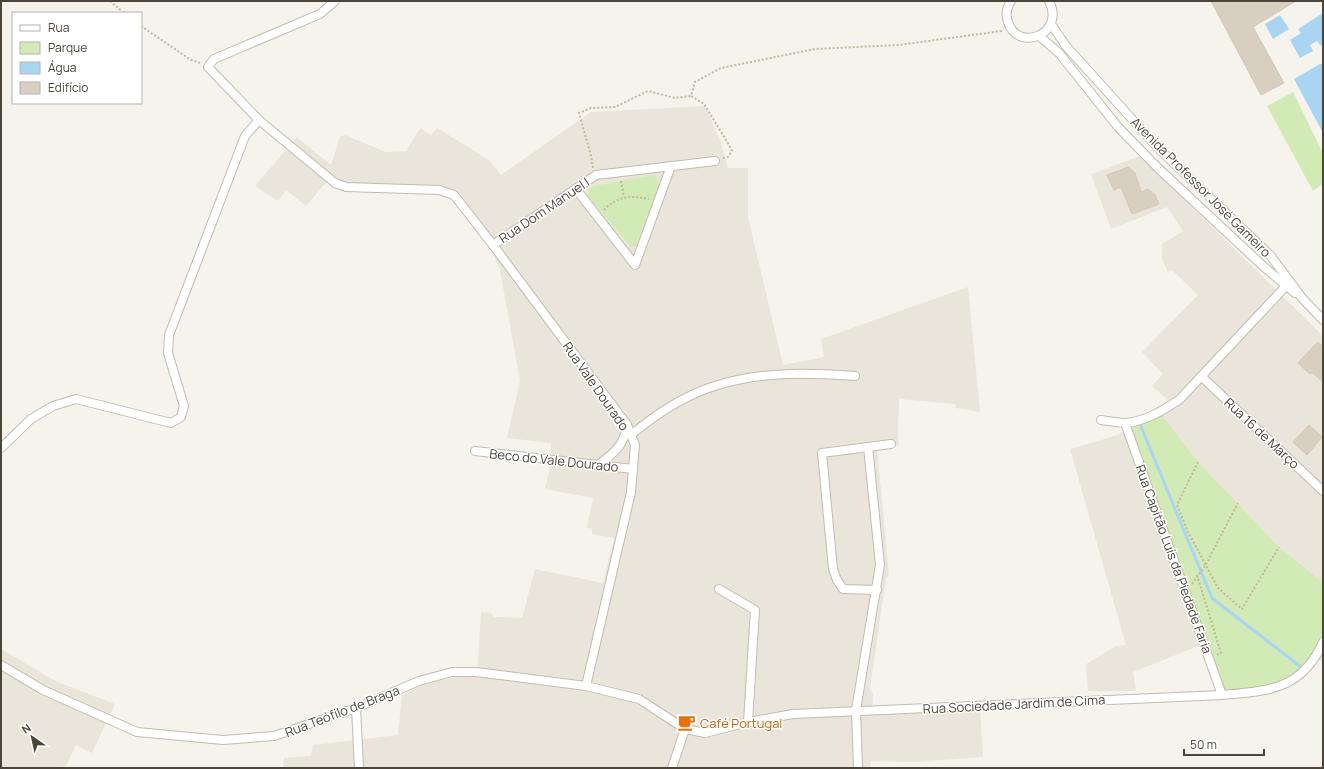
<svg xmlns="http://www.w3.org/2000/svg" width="1324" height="769" font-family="Manrope,sans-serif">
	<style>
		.residential { fill: #eae5da }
		.green { fill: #d2eab5 }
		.water { fill: #a9d4f2 }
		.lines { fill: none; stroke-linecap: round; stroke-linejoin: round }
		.stream { stroke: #a9d4f2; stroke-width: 3 }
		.building { fill: #d8cfc1; stroke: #d3c7b4 }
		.minor-casing { stroke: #c2bbae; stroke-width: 10 }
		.path { stroke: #c4b79f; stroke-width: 2; stroke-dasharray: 2 2; stroke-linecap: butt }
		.minor { stroke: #fff; stroke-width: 8 }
		.labels { text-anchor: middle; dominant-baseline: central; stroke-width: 3; stroke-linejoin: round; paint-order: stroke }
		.street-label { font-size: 13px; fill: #4b4439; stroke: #fff }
		.food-label { font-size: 13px; fill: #c56008; stroke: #fff; text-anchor: start }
	</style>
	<rect width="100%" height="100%" fill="#f6f3ec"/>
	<g class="residential">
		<path d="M705,106L720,140L728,168H748V217L783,365L824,357L821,339L968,287L980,412L956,408L955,404L899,399L898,433L899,445L877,448L889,575L886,578L870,689L873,695L872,711L980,706L983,757L914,762L871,761L870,768H283L284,758L311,756L313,745L398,735L402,695L420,686L435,682L460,676L477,677L481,612L491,613L494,617L522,618L535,569L603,583L614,538L592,534V529L587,527L593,498L545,489L551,463V443L507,438L520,381L500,270L486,238L451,193L386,187L346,191L328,180L306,206L286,190L278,201L255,186L297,137L331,165L340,137L345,135L386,152L406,151L420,128L431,135L437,128L489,160L501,175L591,112Z"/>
		<path d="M1140,156L1323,336V662L1265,635L1196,647L1133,672L1136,691H1088L1086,664L1116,646L1126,645L1070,449L1118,435L1168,400L1152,386L1163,374L1142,352L1198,295L1172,270L1168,272L1162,259V244L1183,231L1167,207L1111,229L1091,174Z"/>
		<path d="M1,649L57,682L115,704L92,753L76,745L66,766L55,768H1Z"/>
	</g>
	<g class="green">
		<path d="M1293,92L1323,153V184L1313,191L1267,106Z"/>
		<path d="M655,175L659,186L636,246L631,247L588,196L589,187Z"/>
		<path d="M1160,413L1198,462L1279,547L1323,583V638L1309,668L1293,680L1222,695L1125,423Z"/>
	</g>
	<g class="water">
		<path d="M1323,13V43L1321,46L1317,41L1310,45L1313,51L1300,58L1290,40L1301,33L1298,29Z"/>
		<path d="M1280,15L1289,29L1273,39L1265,24Z"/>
		<path d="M1320,64H1323V133L1294,79Z"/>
	</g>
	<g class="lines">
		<path class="stream" d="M1139,422L1212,598L1301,667"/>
	</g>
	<g class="building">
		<path d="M1211,1H1296L1253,27L1284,83L1261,95Z"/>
		<path d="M1128,167L1135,173L1141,192L1148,189L1155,195L1159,204L1132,214L1121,187L1114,190L1107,175Z"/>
		<path d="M1318,342L1323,347V382L1312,372L1310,374L1298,363Z"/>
		<path d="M1309,425L1322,437L1307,455L1293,442Z"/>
	</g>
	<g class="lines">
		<defs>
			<g id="minor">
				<path d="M335,1L320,14L214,59L208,67L259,120L335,183L346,187L439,190L454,195L493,245L627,425L635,445L631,492L586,686"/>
				<path d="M1011,1C1007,7 1005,14 1008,22C1018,53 1066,34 1049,1"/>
				<path d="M1051,24L1066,46L1159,149L1270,255L1302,298L1323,320"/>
				<path d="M1039,36L1059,53L1118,127L1158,168L1263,266L1295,293"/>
				<path d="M576,189L635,265L671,166"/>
				<path d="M493,245L596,175L715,161"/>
				<path d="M1202,377L1323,491"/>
				<path d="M1101,420C1109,421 1118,423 1126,423C1146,421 1164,410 1180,399L1286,286"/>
				<path d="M1125,423L1222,695"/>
				<path d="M631,435C656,414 687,394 718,385C762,371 810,373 855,376"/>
				<path d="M1,448L31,419L53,406L76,399L171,423L181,417L184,406L168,353L169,335L245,136L259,120"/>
				<path d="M475,451L633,469"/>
				<path d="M598,465C614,453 624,446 627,425"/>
				<path d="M719,589L755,610L748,722"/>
				<path d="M877,590L843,589L837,580L833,569L822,453L891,444"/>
				<path d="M1,665L43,690L137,732L223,740L274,736L356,708L419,681L452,672H476L586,686L639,699L685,729L705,733L748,722L793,714L1222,695C1268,691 1302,690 1323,642"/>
				<path d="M356,708L359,768"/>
				<path d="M672,768L685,729"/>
				<path d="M858,768L856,710L880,565L868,447"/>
			</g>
		</defs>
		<use href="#minor" class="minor-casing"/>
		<g class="path">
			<path d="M110,1L124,13"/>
			<path d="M141,26L191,60L200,63"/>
			<path d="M723,158L728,157L732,151L729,145L704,104L691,96L695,82L721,68L815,49L898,45L1002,31"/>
			<path d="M593,168L591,156L579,113L591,108L615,107L648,91L675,98L691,96"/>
			<path d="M621,181L624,197"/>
			<path d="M604,210C617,196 632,195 649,199"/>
			<path d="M1198,462L1177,505L1188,532L1218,588L1242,609L1279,547"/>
			<path d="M1197,575L1221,653L1217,655"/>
			<path d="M1192,584L1205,566L1238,503"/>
		</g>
		<use href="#minor" class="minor"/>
	</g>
	<defs>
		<symbol id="cafe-bare" viewBox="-9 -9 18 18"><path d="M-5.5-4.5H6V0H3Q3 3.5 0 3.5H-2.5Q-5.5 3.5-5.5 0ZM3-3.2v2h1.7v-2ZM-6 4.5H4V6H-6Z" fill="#e8710a" stroke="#fff" stroke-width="2.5" paint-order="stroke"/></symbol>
	</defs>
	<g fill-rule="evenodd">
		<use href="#cafe-bare" x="674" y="710" width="25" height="25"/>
	</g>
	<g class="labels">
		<g class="street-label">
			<text transform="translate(1201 187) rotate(45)">Avenida Professor José Gameiro</text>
			<text transform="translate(544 210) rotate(-34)">Rua Dom Manuel I</text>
			<text transform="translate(596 386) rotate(55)">Rua Vale Dourado</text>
			<text transform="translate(1262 433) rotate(43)">Rua 16 de Março</text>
			<text transform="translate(554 460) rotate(6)">Beco do Vale Dourado</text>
			<text transform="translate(1174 559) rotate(70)">Rua Capitão Luís da Piedade Faria</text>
			<text transform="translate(1014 704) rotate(-3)">Rua Sociedade Jardim de Cima</text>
			<text transform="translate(342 711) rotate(-21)">Rua Teófilo de Braga</text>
		</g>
		<g class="food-label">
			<text x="700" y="723">Café Portugal</text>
		</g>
	</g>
	<rect width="1324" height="769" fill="none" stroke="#4b4439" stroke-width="4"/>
	<rect x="12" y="12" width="130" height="92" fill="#ffffff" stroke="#b7b4b0"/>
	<rect x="20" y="25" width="20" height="6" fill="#ffffff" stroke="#b7b4b0"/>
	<text x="48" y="32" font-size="12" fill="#4b4439">Rua</text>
	<rect x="20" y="42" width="20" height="12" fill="#d2eab5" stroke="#b7b4b0"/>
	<text x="48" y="52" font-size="12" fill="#4b4439">Parque</text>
	<rect x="20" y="62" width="20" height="12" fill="#a9d4f2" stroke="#b7b4b0"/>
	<text x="48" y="72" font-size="12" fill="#4b4439">Água</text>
	<rect x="20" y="82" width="20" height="12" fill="#d8cfc1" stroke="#b7b4b0"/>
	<text x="48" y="92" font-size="12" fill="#4b4439">Edifício</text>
	<g transform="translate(32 737) rotate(326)" stroke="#ffffff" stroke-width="3" paint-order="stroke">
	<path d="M0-3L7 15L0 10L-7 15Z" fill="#4b4439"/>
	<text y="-6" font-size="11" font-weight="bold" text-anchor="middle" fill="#4b4439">N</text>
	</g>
	<path d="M1184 749v6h80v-6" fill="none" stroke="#4b4439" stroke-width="2"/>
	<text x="1190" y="749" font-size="12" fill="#4b4439" stroke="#ffffff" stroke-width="3" paint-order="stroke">50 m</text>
</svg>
